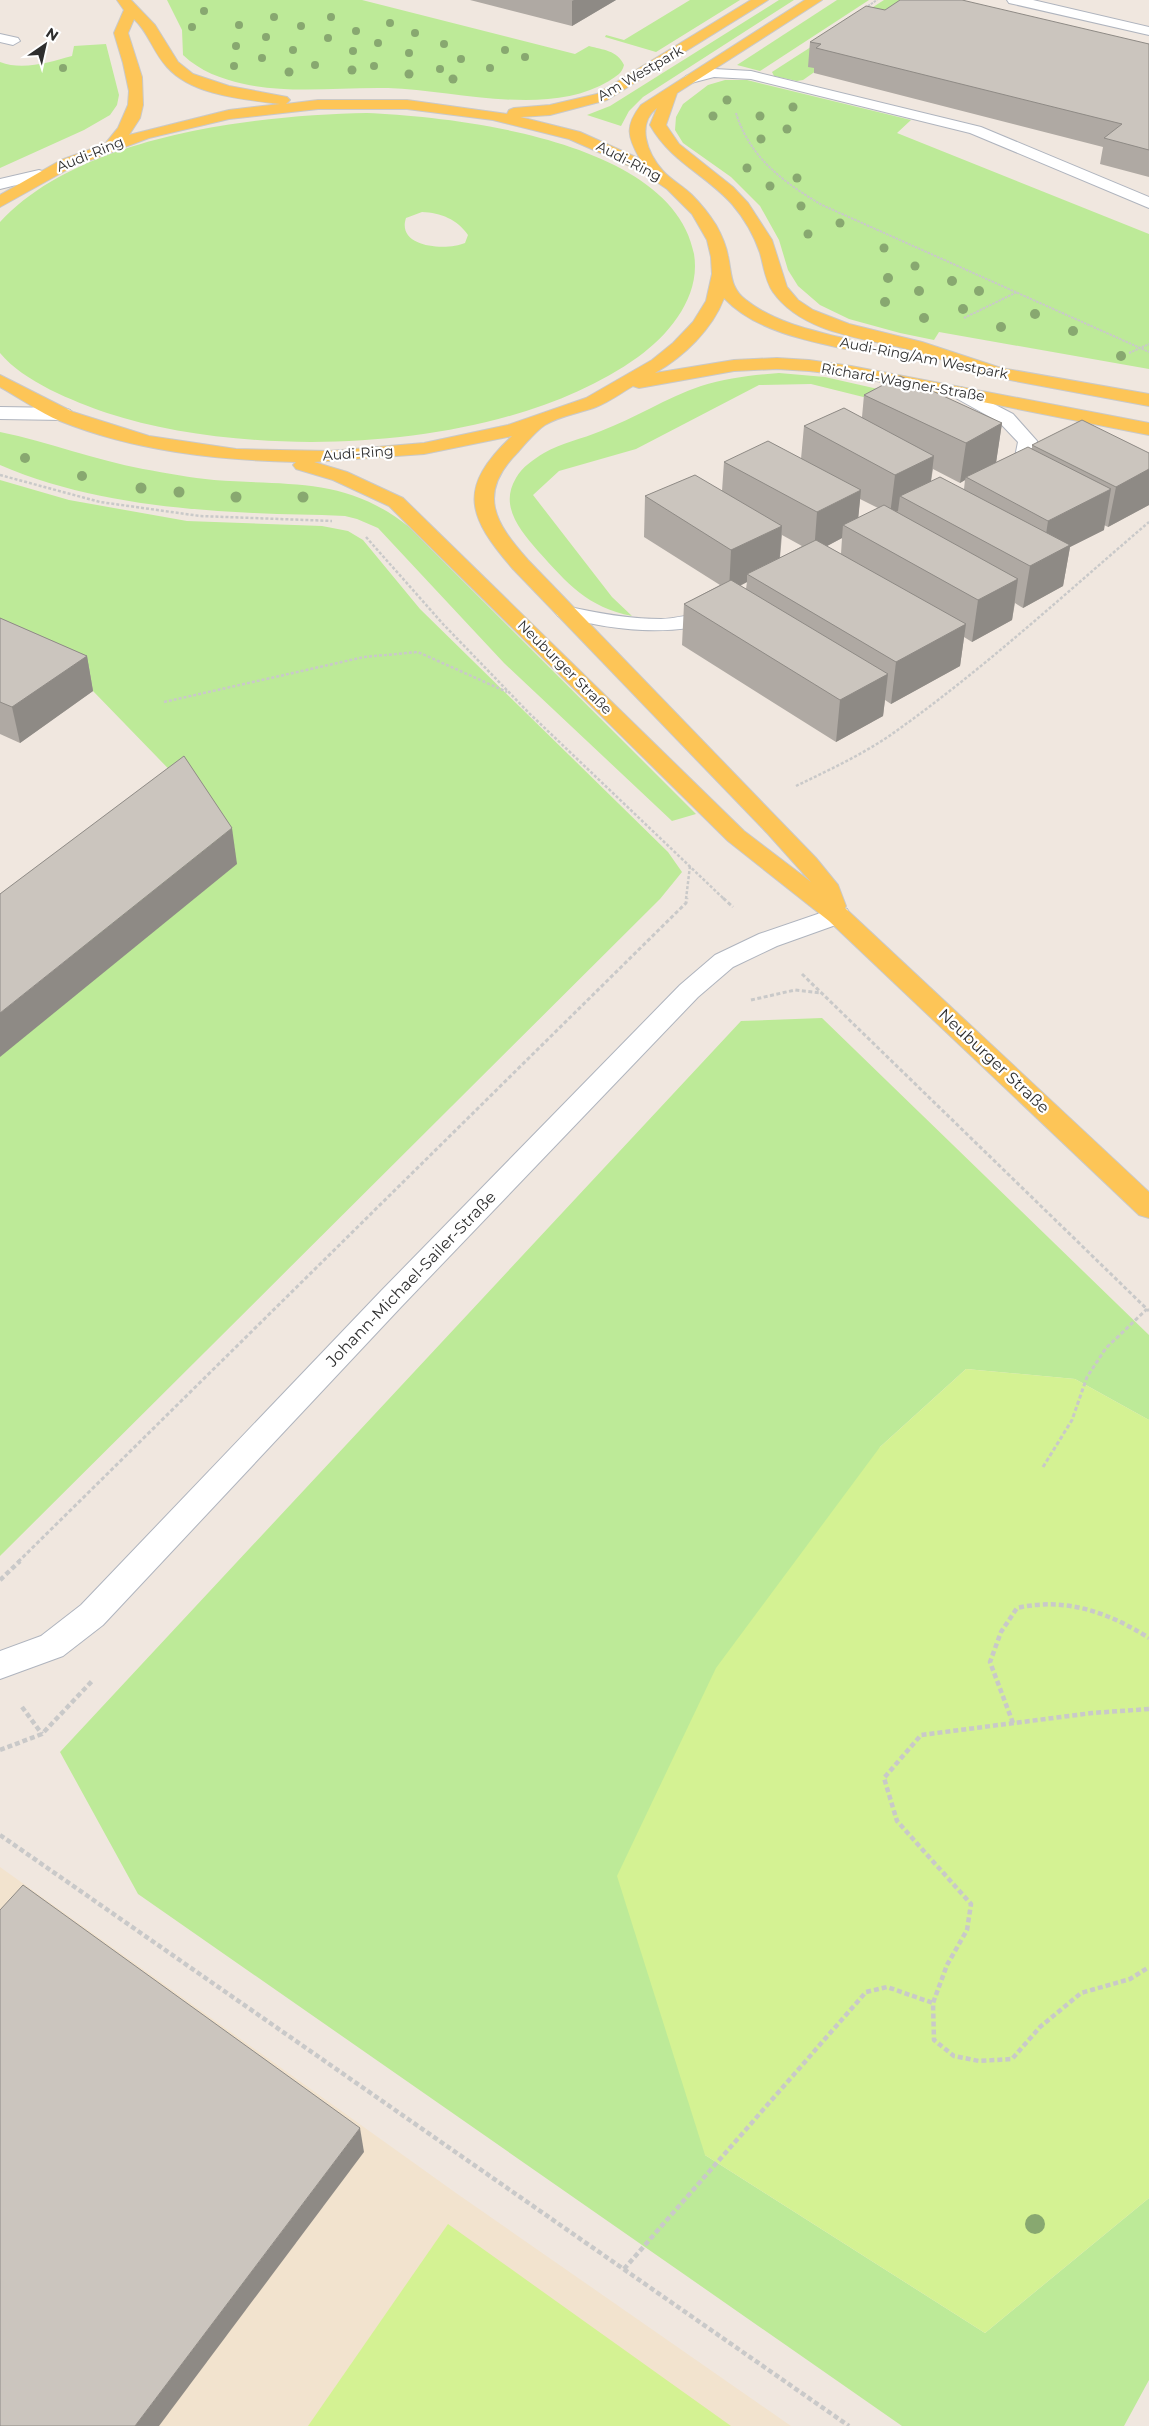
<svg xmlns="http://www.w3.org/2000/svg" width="1149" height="2426" font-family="Montserrat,sans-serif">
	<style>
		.education { fill: #f2e3ce }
		.green { fill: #bdea98; fill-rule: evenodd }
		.pitch { fill: #d4f293 }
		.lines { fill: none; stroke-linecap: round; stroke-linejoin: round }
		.minor-casing { stroke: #afb4be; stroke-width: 2 }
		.major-casing { stroke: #c9c9c9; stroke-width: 2 }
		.path-far3 { stroke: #c9c9c9; stroke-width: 2; stroke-dasharray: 2.5 1; stroke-linecap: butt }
		.path-far2 { stroke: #c9c9c9; stroke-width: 2.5; stroke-dasharray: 3 2; stroke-linecap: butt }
		.path-far1 { stroke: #c9c9c9; stroke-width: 3; stroke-dasharray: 4 2.5; stroke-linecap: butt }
		.path { stroke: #c9c9c9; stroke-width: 4.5; stroke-dasharray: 5 3; stroke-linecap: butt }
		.minor { fill: #fff; fill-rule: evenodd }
		.major { fill: #fdc557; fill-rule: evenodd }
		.tree { fill: #88a870 }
		.wall { fill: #afa9a3; fill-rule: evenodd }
		.shaded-wall { fill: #8e8a85 }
		.building { fill: #cbc5be; stroke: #8e8a85 }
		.labels { text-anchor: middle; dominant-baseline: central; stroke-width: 4.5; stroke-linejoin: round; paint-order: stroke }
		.far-street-label { font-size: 14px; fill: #2e2e2e; stroke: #fff }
		.street-label { font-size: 16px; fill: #2e2e2e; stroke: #fff }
	</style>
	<rect width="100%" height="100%" fill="#f0e7df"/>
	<path class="education" d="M0,1867L456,2193L791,2426H0Z"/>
	<g class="green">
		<path d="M167,0H362L575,54L589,46C603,50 617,50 624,65C622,74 616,76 609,81C547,118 456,90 388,88C340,87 291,94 244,84C221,79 200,71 183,55L182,30Z"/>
		<path d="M690,0H740L656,52L605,37L606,35L624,40Z"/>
		<path d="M779,0H794L643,97L629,111L621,126L587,115L610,106Z"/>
		<path d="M837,0H869L760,71L737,65Z"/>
		<path d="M884,0H917L803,80L797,81L774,76L772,72Z"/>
		<path d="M106,44L119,95L117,105L110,115L84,130L0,168V62C23,71 50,62 72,56L74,46Z"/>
		<path d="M725,80H747L911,120L897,133L1149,234V369L939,332L934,340L900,333L849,319L820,305L798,286L788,270L779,240L760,206L731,177L683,143L675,130L676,117L683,104L708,85Z"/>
		<path d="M367,113C459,117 673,141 694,254C701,296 670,334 638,357C506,452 258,462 107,413C73,401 24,382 0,353V222C80,135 256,115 367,113ZM422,212C441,213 457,219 468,235L465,243C447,251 396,248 406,218Z"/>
		<path d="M779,373L825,377L953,406L1001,433L988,428L811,384L759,385L636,449L559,471L533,495L612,597L632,616C587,607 568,584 538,551C520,530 499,506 516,478C522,467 534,459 544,453C561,443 582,439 601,431C635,418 666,398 701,386C726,378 753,375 779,373Z"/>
		<path d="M0,432C49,442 95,460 143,469C167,473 191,478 214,480C289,486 346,476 409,527L696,814L672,821L504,663L378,528L357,519L345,516C314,514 284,515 253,513C168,509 79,499 0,465Z"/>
		<path d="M0,480L69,500L187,521L322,526L348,531L363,540L420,609L668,852L682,872L660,899L0,1556V1056L190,791L93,691L0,650Z"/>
		<path d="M822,1018L1149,1335V1420L1075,1379L966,1369L880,1447L705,2155L985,2333L1149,2198V2380L1124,2426H902L138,1894L60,1752L741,1021Z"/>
	</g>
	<g class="pitch">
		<path d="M966,1369L1075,1379L1149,1420V2198L985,2333L705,2155L617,1876L716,1668L880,1447Z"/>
		<path d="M448,2224L731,2426H308Z"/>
	</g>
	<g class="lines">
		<defs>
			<g id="minor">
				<path d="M1007,0H1033L1149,27V35L1009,3Z"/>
				<path d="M0,34L18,38L20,41L13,45L0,42Z"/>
				<path d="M714,69L751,71L981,127L1149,197V208L970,133L751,79L714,77L691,83L684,79L686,76Z"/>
				<path d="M39,170L45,172L47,175L45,178L0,189V179Z"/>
				<path d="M961,387L1013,414L1037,441C1036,460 1020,483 999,478L996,474L1015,457L1018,442L999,422L954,397L952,393L954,389Z"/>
				<path d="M0,407L63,408L70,410L72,414L70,418L63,420L0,419Z"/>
				<path d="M565,606C597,613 629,619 661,619C679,619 713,608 726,612L729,616L726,620C668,637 616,631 558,616L555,612L558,608Z"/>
				<path d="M838,907L847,909L850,915L847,921L777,946L733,967L698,997L401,1307L103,1625L63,1656L0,1679V1651L41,1636L81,1605L381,1291L680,985L715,955L759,934Z"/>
			</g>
			<path id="major" d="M117,0H131L155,25L178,62L193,74L229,86L287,97L290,100L286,104L318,100H407L507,114L509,110L514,108L550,105L597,94L751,0H768L607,100L550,115L520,117L580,132L640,159C627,136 625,126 641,105L805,0H822L677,93L666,125L679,144L733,187L748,203L772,240L787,287L798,300L813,310L849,324L922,342L1001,368L1149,394V406L972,373L969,369C949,362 928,355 907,349C863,338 802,333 773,292C765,280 764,267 760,253C754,235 744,218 732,204C705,174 671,162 650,125L657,108C636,124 647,153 663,171C671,180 683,186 692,195C701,204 709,214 716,225C721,234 726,245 728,256C732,274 730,288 746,300C775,323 815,331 851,340L854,344L851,348L845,349C804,340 754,330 724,298C712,330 683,357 655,373L734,360L777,358L809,360L851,366L1149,423V435L851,376L809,371L777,369L734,371L639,388L633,386C621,393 609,402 596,407C580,413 559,416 545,425C536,431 526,443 518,452C477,493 494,522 528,560L816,858L838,885L846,906L845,908L1149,1192V1218L1139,1215L829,921L728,841L389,506L333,480L296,469L293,465L296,462C216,460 135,451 60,421C39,412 20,398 0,387V375L73,412L149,436L236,449L330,451L424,443L508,425L586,398L652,360L673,343L693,322L706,301L712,274L711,257L707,240L692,214L667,189L639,170L569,139L493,120L407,109H318L229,119L149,138L72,167L0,207V195L61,160L105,144L118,128L128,105L129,91L123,63L114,33L124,10ZM134,19C149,33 153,52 167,67C193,96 244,99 280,104L229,110L129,135L140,118L143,105L142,77L128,33ZM512,436C457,488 467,516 513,569L768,834L811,882L744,831L403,498L347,472L314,462L424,454Z"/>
		</defs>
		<use href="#minor" class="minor-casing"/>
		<use href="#major" class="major-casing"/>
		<g class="path-far3">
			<path d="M865,8L877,0"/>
			<path d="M736,113C750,158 783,182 822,205L1149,352"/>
			<path d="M964,318L1017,292"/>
			<path d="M1129,353L1149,344"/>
		</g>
		<g class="path-far2">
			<path d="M0,475L100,502L200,516L332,521"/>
			<path d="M366,537L443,624L529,713L724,899"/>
			<path d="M164,702L364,657L418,652L507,692"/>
			<path d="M796,786C831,769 868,752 899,729C987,666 1067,592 1149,522"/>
			<path d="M686,899L690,866"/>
		</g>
		<g class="path-far1">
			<path d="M723,898L733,907"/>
			<path d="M802,974L1149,1311"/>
			<path d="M751,1000L795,990L821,993"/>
			<path d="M1043,1467L1072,1420L1087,1377L1106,1348L1147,1309"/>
			<path d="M18,1562L686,903L687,898"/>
		</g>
		<g class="path">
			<path d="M0,1580L20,1561"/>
			<path d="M22,1707L42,1734"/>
			<path d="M1149,1709L1092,1713L921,1735L884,1778L897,1821L971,1904L967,1930L947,1965L933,2003L934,2040L954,2056L979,2061L1012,2059L1040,2027L1081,1993L1130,1979L1149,1967"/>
			<path d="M1013,1723L990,1662L1001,1632L1017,1608C1065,1597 1108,1612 1149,1638"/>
			<path d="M0,1750L42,1734L93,1680"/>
			<path d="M0,1835L849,2426"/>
			<path d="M624,2269L866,1992L887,1987L933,2003"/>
		</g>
		<use href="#minor" class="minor"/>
		<use href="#major" class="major"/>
	</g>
	<g class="tree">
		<circle cx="204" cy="11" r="4"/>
		<circle cx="274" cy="17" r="4"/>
		<circle cx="331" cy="17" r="4"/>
		<circle cx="390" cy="23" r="4"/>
		<circle cx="239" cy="25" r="4"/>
		<circle cx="301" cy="26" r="4"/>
		<circle cx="192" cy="27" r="4"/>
		<circle cx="356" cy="31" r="4"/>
		<circle cx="415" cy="33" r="4"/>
		<circle cx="266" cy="37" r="4"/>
		<circle cx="328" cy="38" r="4"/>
		<circle cx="378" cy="43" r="4"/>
		<circle cx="444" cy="44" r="4"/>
		<circle cx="236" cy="46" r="4"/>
		<circle cx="293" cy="50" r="4"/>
		<circle cx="505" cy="50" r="4"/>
		<circle cx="353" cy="51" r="4"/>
		<circle cx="409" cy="53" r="4"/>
		<circle cx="525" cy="57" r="4"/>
		<circle cx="262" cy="58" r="4"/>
		<circle cx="461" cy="59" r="4"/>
		<circle cx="315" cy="65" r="4"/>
		<circle cx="234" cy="66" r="4"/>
		<circle cx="374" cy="66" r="4"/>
		<circle cx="63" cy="68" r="4"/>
		<circle cx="490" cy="68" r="4"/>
		<circle cx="440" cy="69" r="4"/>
		<circle cx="352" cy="70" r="4.5"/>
		<circle cx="289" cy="72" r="4.5"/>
		<circle cx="409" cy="74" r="4.5"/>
		<circle cx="453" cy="79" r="4.5"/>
		<circle cx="727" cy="100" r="4.5"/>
		<circle cx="793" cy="107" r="4.5"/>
		<circle cx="713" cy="116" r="4.5"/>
		<circle cx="760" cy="116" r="4.5"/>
		<circle cx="787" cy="129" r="4.5"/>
		<circle cx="761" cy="139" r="4.5"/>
		<circle cx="747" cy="168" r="4.5"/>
		<circle cx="797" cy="178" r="4.5"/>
		<circle cx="770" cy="186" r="4.5"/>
		<circle cx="801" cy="206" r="4.5"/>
		<circle cx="840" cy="223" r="4.5"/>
		<circle cx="808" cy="234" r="4.5"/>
		<circle cx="884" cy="248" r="4.5"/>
		<circle cx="915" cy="266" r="4.5"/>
		<circle cx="888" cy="278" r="5"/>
		<circle cx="952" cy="281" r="5"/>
		<circle cx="919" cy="291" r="5"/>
		<circle cx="979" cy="291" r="5"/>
		<circle cx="885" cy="302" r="5"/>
		<circle cx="963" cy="309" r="5"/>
		<circle cx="1035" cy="314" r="5"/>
		<circle cx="924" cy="318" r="5"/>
		<circle cx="1001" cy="327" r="5"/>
		<circle cx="1073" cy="331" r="5"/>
		<circle cx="1121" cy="356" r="5"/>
		<circle cx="25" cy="458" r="5"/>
		<circle cx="82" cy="476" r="5"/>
		<circle cx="141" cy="488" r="5.5"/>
		<circle cx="179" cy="492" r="5.5"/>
		<circle cx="236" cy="497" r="5.5"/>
		<circle cx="303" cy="497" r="5.5"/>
		<circle cx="1035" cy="2224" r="10"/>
	</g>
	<g class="wall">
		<path d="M470,0H616L572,26Z"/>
		<path d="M885,10L1149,44V177L1100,164L1103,147L814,73V68L808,67L810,42Z"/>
		<path d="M864,395L1002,423L996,462L1032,448V445L1149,453V505L1108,527L1104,525V530L1070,547L1063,586L1023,608L1015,603L1012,620L972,642L964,637L960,666L891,704L885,700L883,716L836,742L682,645L684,604L720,585L644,537L645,496L722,491L724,462L801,459L804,426L862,417ZM933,469L960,483L965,480L964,489L931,481ZM860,499L878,508L858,518ZM782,535L802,546L780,558ZM842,538L841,554L827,546ZM747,582L746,589L740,586Z"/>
		<path d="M0,618L87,656L93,691L20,743L0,734Z"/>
	</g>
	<g class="shaded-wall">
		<path d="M574,0H616L572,26V1Z"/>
		<path d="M1002,423L996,463L966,477L965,480L960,483L966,443Z"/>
		<path d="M934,456L929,496H900L898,511L890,515L895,475Z"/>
		<path d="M1149,469V505L1108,527L1116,487Z"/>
		<path d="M1111,489L1104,530L1070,547L1063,586L1023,608L1030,566L1042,560L1048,521Z"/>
		<path d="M861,490L857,531L843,525L842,538L814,553L817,512Z"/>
		<path d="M782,526L779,567L747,574V582L729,591L731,550Z"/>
		<path d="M1018,579L1012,620L972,642L978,600Z"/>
		<path d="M966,624L960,666L891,704L896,662Z"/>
		<path d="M87,656L93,691L20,743L12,707Z"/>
		<path d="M888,674L883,716L836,742L840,700Z"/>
		<path d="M232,828L237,864L0,1057V1013Z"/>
		<path d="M360,2128L364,2152L159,2426H135Z"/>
	</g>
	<g class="building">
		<path d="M900,0H962L1149,44V150L1104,138L1122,124L816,48L821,44L810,42L866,6L885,10Z"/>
		<path d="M900,376L1002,423L966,443L864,395Z"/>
		<path d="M844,408L934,456L895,475L804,426Z"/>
		<path d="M1082,420L1149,453V469L1116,487L1032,445Z"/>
		<path d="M768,441L861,490L817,512L724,462Z"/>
		<path d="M1028,447L1111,489L1048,521L966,477Z"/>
		<path d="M695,475L782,526L731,550L645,496Z"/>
		<path d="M940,477L1070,545L1030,566L900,496Z"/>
		<path d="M884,505L1018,579L978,600L843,525Z"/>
		<path d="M816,540L966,624L896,662L747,574Z"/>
		<path d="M731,580L888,674L840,700L684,604Z"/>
		<path d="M0,618L87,656L12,707L0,702Z"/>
		<path d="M184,756L232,828L0,1013V894Z"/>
		<path d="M23,1885L360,2128L135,2426H0V1910Z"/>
	</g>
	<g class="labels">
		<g class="far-street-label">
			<text transform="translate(640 73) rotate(-30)">Am Westpark</text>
			<text transform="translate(90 154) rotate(-22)">Audi-Ring</text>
			<text transform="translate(629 161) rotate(27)">Audi-Ring</text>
			<text transform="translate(924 358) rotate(11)">Audi-Ring/Am Westpark</text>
			<text transform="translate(903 382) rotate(10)">Richard-Wagner-Straße</text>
			<text transform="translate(358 453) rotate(-4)">Audi-Ring</text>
			<text transform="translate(565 667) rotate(45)">Neuburger Straße</text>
		</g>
		<g class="street-label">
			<text transform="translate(994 1061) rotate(43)">Neuburger Straße</text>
			<text transform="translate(411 1279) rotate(-46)">Johann-Michael-Sailer-Straße</text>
		</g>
	</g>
	<g transform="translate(45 45) rotate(34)" stroke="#ffffff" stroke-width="4" paint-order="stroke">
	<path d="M0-4L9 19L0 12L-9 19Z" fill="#2e2e2e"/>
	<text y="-8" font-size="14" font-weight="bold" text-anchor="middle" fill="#2e2e2e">N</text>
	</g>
</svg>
